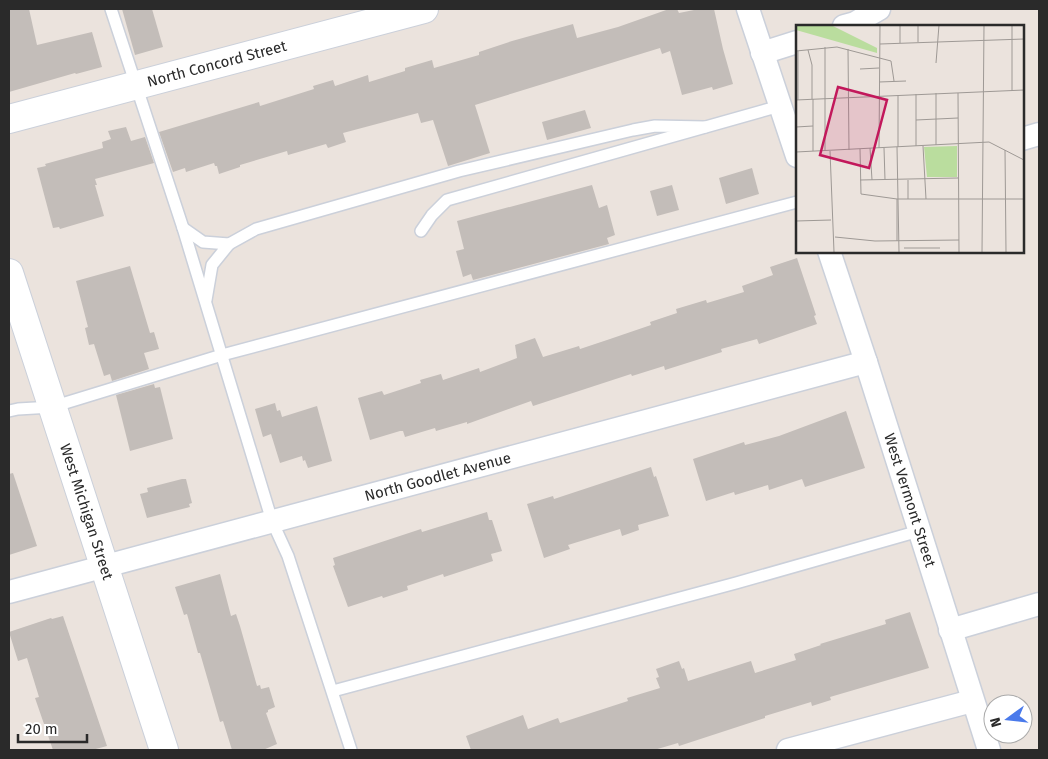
<svg xmlns="http://www.w3.org/2000/svg" width="1048" height="759" font-family="'Fira Sans',sans-serif">
	<style>
		.building { fill: #c3bdb9 }
		.lines { fill: none; stroke-linecap: round; stroke-linejoin: round }
		.service-casing { stroke: #cbd0da; stroke-width: 14 }
		.minor-casing { stroke: #cbd0da; stroke-width: 25 }
		.secondary-casing { stroke: #cbd0da; stroke-width: 30 }
		.service { stroke: #fff; stroke-width: 11 }
		.minor { stroke: #fff; stroke-width: 22 }
		.secondary { stroke: #fff; stroke-width: 28 }
		.labels { text-anchor: middle; dominant-baseline: central; stroke-width: 4; stroke-linejoin: round; paint-order: stroke }
		.street-label { font-size: 15px; fill: #2a2a2a; stroke: #fff }
		.inset-road { fill: none; stroke: #9e9995; stroke-width: 1 }
		.view { fill: #c2185b; fill-opacity: 0.15; stroke: #c2185b; stroke-width: 2.5 }
		.inset-edge { fill: none; stroke: #2a2a2a; stroke-width: 2.5 }
	</style>
	<rect width="100%" height="100%" fill="#ebe3dd"/>
	<g class="building">
		<path d="M9,9H29L37,45L92,32L102,67L76,74L75,73L9,92Z"/>
		<path d="M122,9H152L163,47L135,55Z"/>
		<path d="M669,9H677L679,13L699,9H714L723,49L733,84L713,90L712,87L682,95L670,51L662,54L660,48L475,105L490,153L448,166L433,120L421,123L418,113L343,133L346,142L328,148L326,144L288,155L287,151L240,165V167L219,174L217,166H215L214,163L186,172L185,168L173,172L159,132L259,102L260,106L314,89L313,86L333,80L335,86L368,75L369,82L405,71V68L432,60L434,68L479,55V52L512,41L573,24L577,38L618,27Z"/>
		<path d="M585,110L591,128L547,140L542,122Z"/>
		<path d="M126,127L131,141L145,137L154,163L95,179L97,185H95L104,216L60,229L59,227L53,228L37,168L46,166L45,164L103,148L102,142L111,139L108,131Z"/>
		<path d="M752,168L759,194L726,204L719,178Z"/>
		<path d="M592,185L599,208L607,205L615,235L607,238L609,244L473,280L471,274L463,277L456,251L464,249L457,221Z"/>
		<path d="M672,185L679,210L657,216L650,191Z"/>
		<path d="M797,258L816,315L814,316L817,324L759,344L757,339L721,349L722,352L665,370L664,366L632,376L631,374L533,406L531,401L467,424V422L436,431L435,428L405,437L403,431H400L370,440L358,398L382,391L384,395L421,383L420,380L441,374L443,380L479,368L480,372L517,358L515,345L535,338L543,357L579,346L580,349L610,339L651,325L650,322L677,313L676,309L706,300L707,303L744,292L742,286L773,275L770,267Z"/>
		<path d="M130,266L150,333L154,332L159,349L144,353L149,369L112,381L110,374L104,376L94,344L89,345L85,328L88,327L76,281Z"/>
		<path d="M154,384L155,388L160,387L173,439L130,451L116,395Z"/>
		<path d="M275,403L277,411L280,410L282,417L317,406L332,461L308,468L305,460L303,461L302,456L280,463L271,434L263,437L255,409Z"/>
		<path d="M846,411L865,468L805,487L802,479L769,490L768,485L735,495L734,492L706,501L693,459L744,442L745,445L779,436Z"/>
		<path d="M651,467L654,477L656,476L669,516L638,525L639,530L622,536L620,529L568,545L570,549L544,558L527,504L553,496L554,499Z"/>
		<path d="M13,473L37,546L9,555V474Z"/>
		<path d="M182,479H186L192,503L189,504L190,507L147,518L140,494L148,492L147,488Z"/>
		<path d="M487,512L489,520H492L502,551L491,554L493,561L444,577L443,574L407,586L408,590L383,598L382,596L348,607L333,566L335,565L333,558L421,529L422,532Z"/>
		<path d="M220,574L231,616L236,614L240,626L257,686L260,685L261,689L269,687L275,707L268,710V712L266,713L277,744L263,750H232L223,721L220,722L200,653H198L187,614L184,615L175,587Z"/>
		<path d="M910,612L929,668L830,697L831,700L812,706L811,702L765,716V718L679,746L678,743L654,750H471L466,736L523,715L528,729L558,718L560,723L628,701L627,698L660,688L656,678L659,677L656,669L679,661L682,669L684,668L688,681L751,661L755,673L796,660L794,654L821,645L820,644L886,624L885,620Z"/>
		<path d="M63,616L107,746L92,750H53L35,698L39,697L27,658L18,661L9,632L51,618L52,619Z"/>
	</g>
	<g class="lines">
		<defs>
			<g id="service">
				<path d="M111,9L183,228L272,521L288,556L351,750"/>
				<path d="M183,228L203,242L229,244L212,265L206,300"/>
				<path d="M421,231L432,215L447,200L780,106"/>
				<path d="M229,244L256,229L459,171L633,130L655,126L705,127"/>
				<path d="M9,411L18,409L52,407L222,355L797,202"/>
				<path d="M333,691L736,583L919,531"/>
			</g>
			<g id="minor">
				<path d="M748,9L797,156"/>
				<path d="M844,26L855,23L879,9"/>
				<path d="M762,53L797,42"/>
				<path d="M1022,139L1039,134"/>
				<path id="s1" d="M829,251L866,362L989,750"/>
				<path id="s2" d="M9,592L866,362"/>
				<path d="M950,630L1039,604"/>
				<path d="M788,750L972,701"/>
			</g>
			<g id="secondary">
				<path id="s3" d="M9,119L424,9"/>
				<path id="s4" d="M9,273L164,750"/>
			</g>
		</defs>
		<use href="#service" class="service-casing"/>
		<use href="#minor" class="minor-casing"/>
		<use href="#secondary" class="secondary-casing"/>
		<use href="#service" class="service"/>
		<use href="#minor" class="minor"/>
		<use href="#secondary" class="secondary"/>
	</g>
	<g class="labels">
		<g class="street-label">
			<text stroke="none"><textPath href="#s3" startOffset="215">North Concord Street</textPath></text>
			<text stroke="none"><textPath href="#s2" startOffset="444">North Goodlet Avenue</textPath></text>
			<text stroke="none"><textPath href="#s1" startOffset="262">West Vermont Street</textPath></text>
			<text stroke="none"><textPath href="#s4" startOffset="251">West Michigan Street</textPath></text>
		</g>
	</g>
	<g transform="translate(796 25)">
		<rect width="228" height="228" fill="#ebe3dd"/>
		<path d="M0,0H35L81,23V28L0,5ZM161,121V152H131L128,122Z" fill="#badd9e"/>
		<path class="inset-road" d="M104,0V18M122,0V17M216,0V66M84,19L228,14M29,22V126M52,24L53,125M12,25L16,40V74M0,26L41,22L95,36L98,56M2,26V75M140,38L143,0M64,44L83,43M83,57L110,56M140,68V120M162,68L163,227M120,69V121M102,70V122M17,74V126M0,75L228,65M120,95L162,93M0,102L17,101M127,121L130,174M101,122L103,227M74,123L76,155M83,123L84,0M88,123L89,155M64,124L65,169L101,174H228M209,125L210,227M34,126L38,227M0,127L193,117L228,135M64,155L162,153M112,155V174M0,196L35,195M39,212L79,216L163,215M101,216V174M108,223H144M186,227L188,0"/>
		<path class="view" d="M42,62L91,75L73,143L24,130Z"/>
		<rect width="228" height="228" class="inset-edge"/>
	</g>
	<rect width="1048" height="759" fill="none" stroke="#2a2a2a" stroke-width="20"/>
	<g transform="translate(1008 719) rotate(255)"><circle r="24" fill="#ffffff" stroke="#aaaaaa"/>
	<path d="M0-4L9 19L0 12L-9 19Z" fill="#4a7aeb"/>
	<text y="-8" font-size="14" font-weight="bold" text-anchor="middle" fill="#2a2a2a">N</text>
	</g>
	<path d="M18 734v8h69v-8" fill="none" stroke="#2a2a2a" stroke-width="2.5"/>
	<text x="25" y="734" font-size="15" fill="#2a2a2a" stroke="#ffffff" stroke-width="4" paint-order="stroke">20 m</text>
</svg>
